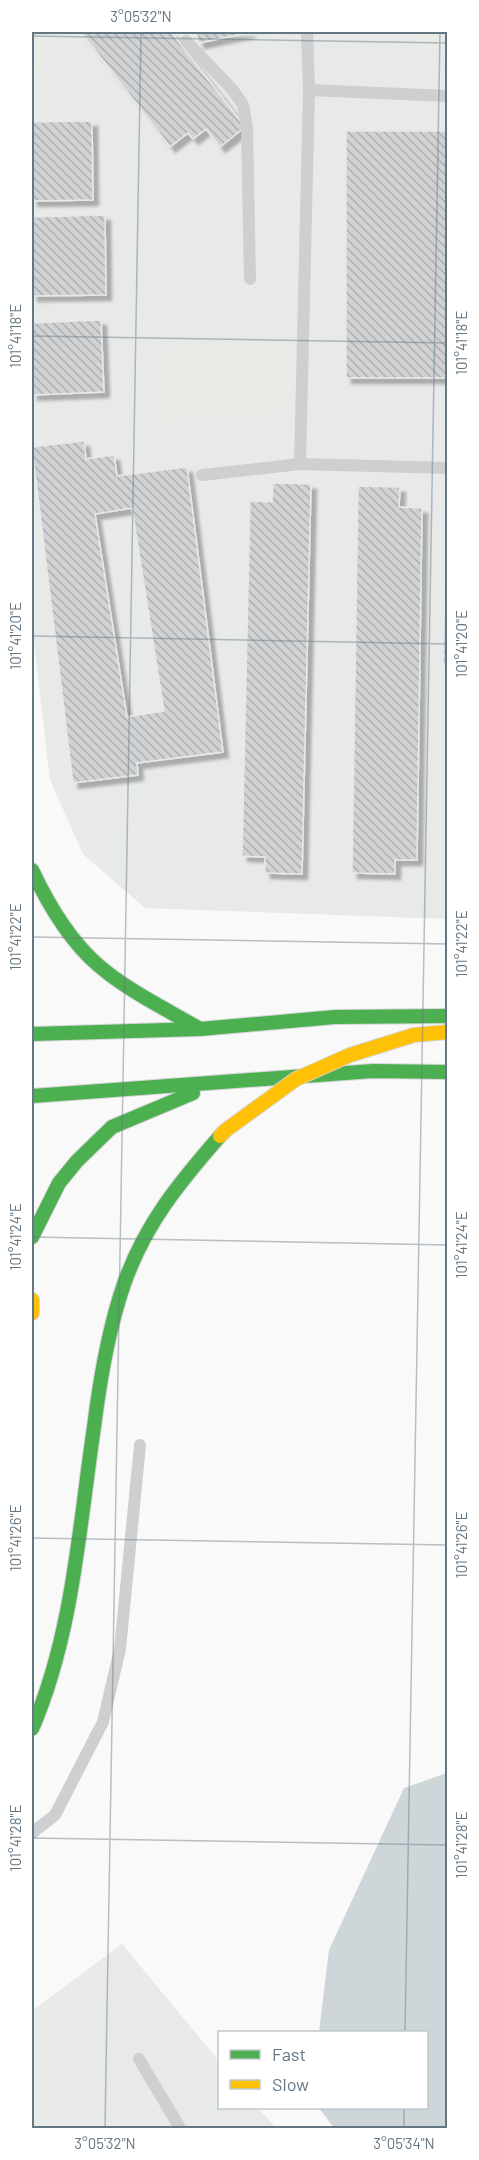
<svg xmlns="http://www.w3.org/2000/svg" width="479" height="2160" font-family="Barlow,sans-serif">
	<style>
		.built { fill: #e8e9e9 }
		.pitch { fill: #e8ebe6 }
		.water { fill: #ced6d9 }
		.building { fill: url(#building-back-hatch); stroke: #e8e8e8; stroke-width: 1.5; fill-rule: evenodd; filter: url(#shadow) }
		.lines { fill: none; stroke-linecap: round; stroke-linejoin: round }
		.fast-casing { stroke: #d5d6d7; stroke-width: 16 }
		.slow-casing { stroke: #d5d6d7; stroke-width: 16 }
		.lane { stroke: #cecfd0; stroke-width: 12 }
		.fast { stroke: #4caf50; stroke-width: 14 }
		.slow { stroke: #ffc107; stroke-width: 14 }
		.fast-bridge-casing { stroke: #d5d6d6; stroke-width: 16; stroke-linecap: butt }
		.slow-bridge-casing { stroke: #d5d6d6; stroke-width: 16; stroke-linecap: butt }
		.fast-bridge { stroke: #4caf50; stroke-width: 14 }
		.slow-bridge { stroke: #ffc107; stroke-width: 14 }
		.ticks { fill: none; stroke: #657683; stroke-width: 1.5; stroke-opacity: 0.45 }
		.neatline { fill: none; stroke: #657683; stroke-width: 2 }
		.ticks-label { font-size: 15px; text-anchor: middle; fill: #657683 }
	</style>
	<defs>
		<pattern id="building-back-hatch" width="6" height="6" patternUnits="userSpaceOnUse" patternTransform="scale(1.5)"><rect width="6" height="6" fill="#d0d2d3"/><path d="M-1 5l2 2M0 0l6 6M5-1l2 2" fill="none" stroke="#acafb1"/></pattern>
		<filter id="shadow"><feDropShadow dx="5.5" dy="5.5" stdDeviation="1.5" flood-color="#0004"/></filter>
	</defs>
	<rect width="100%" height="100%" fill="#f9f9f9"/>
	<g class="built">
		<path d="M32,32H447V919L145,908L83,854L50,780L32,626Z"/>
		<path d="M122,1944L219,2061V2108H258L276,2128H32V2011Z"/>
	</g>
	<g class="pitch">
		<path d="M32,32H39L57,52L33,73L32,71Z"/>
		<path d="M413,32H447V49L413,48Z"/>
		<path d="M285,338L292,411L156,423L150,350Z"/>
	</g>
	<path class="water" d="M447,1773V2128H334L319,2108H426V2032H319L329,1950L404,1788Z"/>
	<g class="building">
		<path d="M81,32H171L245,127L220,147L206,129L193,139L188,133L170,147Z"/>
		<path d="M196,32H251L199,43Z"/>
		<path d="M92,121L93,200L32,201V122Z"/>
		<rect x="346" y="131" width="102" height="247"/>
		<path d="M105,215L106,295L32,296V217Z"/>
		<path d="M101,320L104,392L32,395V323Z"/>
		<path d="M84,441L86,459L114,455L117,476L187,467L223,752L137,763L138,775L73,783L32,447ZM132,508L164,711L127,717L95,514Z"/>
		<path d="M273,483L311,484L302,874L265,873V857L242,856L250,501L272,502Z"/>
		<path d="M358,486L400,487L399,507L422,508L417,860H395V874L352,873Z"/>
		<path d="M445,583H448V665H443Z"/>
	</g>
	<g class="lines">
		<defs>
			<g id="fast">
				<path d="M32,870C48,904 69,940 98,965C128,991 166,1009 200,1029"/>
				<path d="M32,1034L200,1029L335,1017L448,1016"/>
				<path d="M32,1096L373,1071L448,1072"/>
				<path d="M32,1237L59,1183L77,1161L112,1127L193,1093"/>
			</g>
			<path id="slow" d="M32,1300V1313"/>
		</defs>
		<use href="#fast" class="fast-casing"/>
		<use href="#slow" class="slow-casing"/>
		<g class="lane">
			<path d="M186,41L232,89L243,105L247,128L250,279"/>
			<path d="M309,90L448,96"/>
			<path d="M300,464L309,90L307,32"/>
			<path d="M202,475L300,464L448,468"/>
			<path d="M32,1833L55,1815L103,1722L120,1649L140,1445"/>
			<path d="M139,2059L180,2128"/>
		</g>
		<use href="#fast" class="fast"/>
		<use href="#slow" class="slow"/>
		<defs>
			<path id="fast-bridge" d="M32,1729C73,1634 79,1528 94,1427C100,1379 108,1330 124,1284C145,1224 179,1183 220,1136"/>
			<path id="slow-bridge" d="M220,1136L226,1130L296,1079L350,1055L414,1035L448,1032"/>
		</defs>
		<use href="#fast-bridge" class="fast-bridge-casing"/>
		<use href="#slow-bridge" class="slow-bridge-casing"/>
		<use href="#fast-bridge" class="fast-bridge"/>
		<use href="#slow-bridge" class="slow-bridge"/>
	</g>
	<path class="ticks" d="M32,36L448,43M32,336L448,343M32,636L448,644M32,937L448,944M32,1237L448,1245M32,1538L448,1545M32,1838L448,1845M405,2032L440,32M105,2128L141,32M404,2128V2108"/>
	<rect width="479" height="2160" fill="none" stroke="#ffffff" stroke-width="66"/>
	<rect x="218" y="2031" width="210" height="78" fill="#ffffff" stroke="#c1c8cd" stroke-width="1.5"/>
	<rect x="230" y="2050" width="30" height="9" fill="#4caf50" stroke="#c1c8cd" stroke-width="1.5"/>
	<text x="272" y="2061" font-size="18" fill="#657683">Fast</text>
	<rect x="230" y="2080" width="30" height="9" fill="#ffc107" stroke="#c1c8cd" stroke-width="1.5"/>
	<text x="272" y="2091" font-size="18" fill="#657683">Slow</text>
	<rect x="33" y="33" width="413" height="2094" class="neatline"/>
	<g class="ticks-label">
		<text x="141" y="22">3°05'32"N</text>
		<text transform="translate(16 336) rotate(-90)" y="5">101°41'18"E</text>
		<text transform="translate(462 343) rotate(-90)" y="5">101°41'18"E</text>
		<text transform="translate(16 636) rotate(-90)" y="5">101°41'20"E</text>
		<text transform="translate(462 644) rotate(-90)" y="5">101°41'20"E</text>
		<text transform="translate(16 937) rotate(-90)" y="5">101°41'22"E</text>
		<text transform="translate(462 944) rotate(-90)" y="5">101°41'22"E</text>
		<text transform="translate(16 1237) rotate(-90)" y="5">101°41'24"E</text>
		<text transform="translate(462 1245) rotate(-90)" y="5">101°41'24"E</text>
		<text transform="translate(16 1538) rotate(-90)" y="5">101°41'26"E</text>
		<text transform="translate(462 1545) rotate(-90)" y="5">101°41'26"E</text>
		<text transform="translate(16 1838) rotate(-90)" y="5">101°41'28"E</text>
		<text transform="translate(462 1845) rotate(-90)" y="5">101°41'28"E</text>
		<text x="105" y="2149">3°05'32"N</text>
		<text x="404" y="2149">3°05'34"N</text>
	</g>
</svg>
